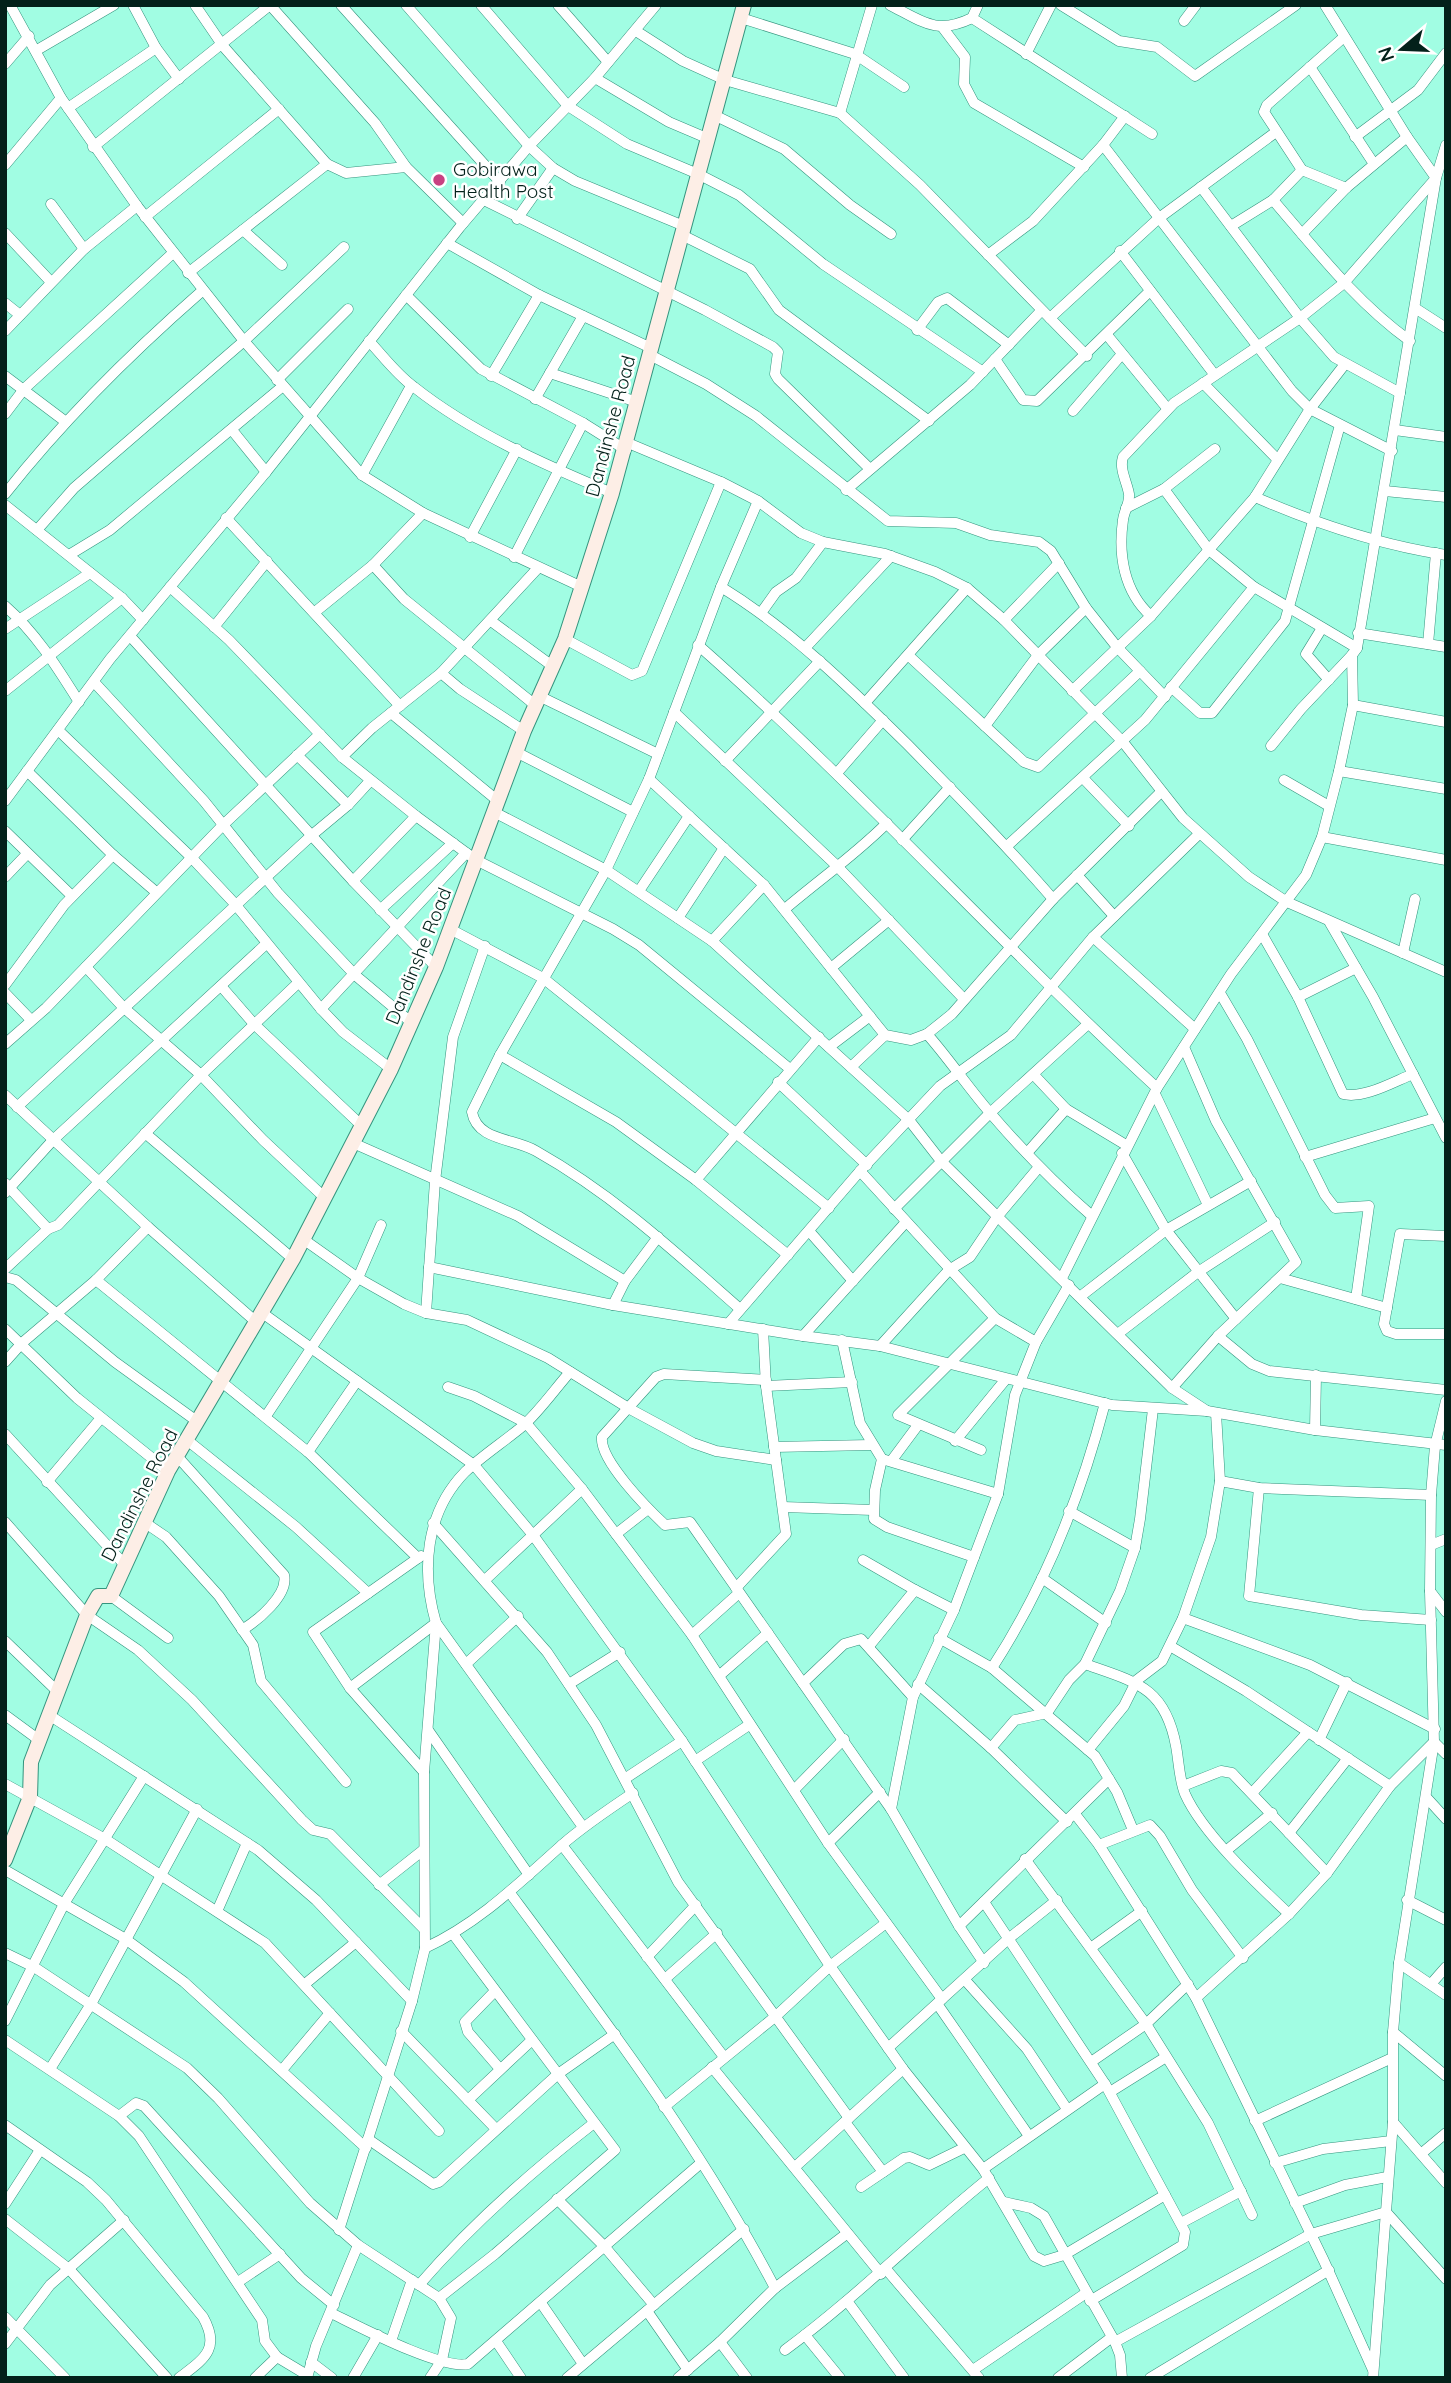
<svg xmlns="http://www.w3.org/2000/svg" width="1451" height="2383" font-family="Quicksand,sans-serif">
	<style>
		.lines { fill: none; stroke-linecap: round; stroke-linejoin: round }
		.street-casing { stroke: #35947e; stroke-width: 11 }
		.secondary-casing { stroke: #35947e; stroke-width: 16 }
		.street { stroke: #fff; stroke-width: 10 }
		.secondary { stroke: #fdeee6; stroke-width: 14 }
		.poi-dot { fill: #c74182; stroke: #fff; stroke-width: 2.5 }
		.labels { text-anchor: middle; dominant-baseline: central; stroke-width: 5; stroke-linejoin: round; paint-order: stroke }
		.poi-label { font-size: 19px; fill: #03211a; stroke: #fff; text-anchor: start }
		.street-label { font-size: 19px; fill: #03211a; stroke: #fff }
	</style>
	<rect width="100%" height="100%" fill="#a1fde3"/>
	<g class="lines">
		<defs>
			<g id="street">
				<path d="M10,5L61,98L137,206L244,341L362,475L423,513L582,587"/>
				<path d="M133,5L156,48L179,79"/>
				<path d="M195,5L223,46L327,164L346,173L406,167"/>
				<path d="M270,5L375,123L406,167L463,223"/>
				<path d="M341,5L500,182"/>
				<path d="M406,5L529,146L553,168L575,181L684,226"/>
				<path d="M481,5L568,106L627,144L698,174L739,195L823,264L983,372"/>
				<path d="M558,5L608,62"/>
				<path d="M890,5C923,22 937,35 972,18"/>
				<path d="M978,5L972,18L1152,134"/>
				<path d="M1061,5L1119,41L1157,47L1195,76L1296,5"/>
				<path d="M741,18L855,54L904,87"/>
				<path d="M1184,21L1196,5"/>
				<path d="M943,28L965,57L964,84L974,103L1084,167"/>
				<path d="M636,31L683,61L725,80L840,113L920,185L1087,356"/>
				<path d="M1344,37L1267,105L1264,112L1302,170L1346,188"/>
				<path d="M37,50L114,5"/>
				<path d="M1026,54L1051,5"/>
				<path d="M5,64L29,36"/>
				<path d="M1310,67L1374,164"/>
				<path d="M595,78L669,122L709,139"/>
				<path d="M68,108L156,48"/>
				<path d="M840,113L872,5"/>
				<path d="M714,115L784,149L850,205L891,234"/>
				<path d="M1125,116L1103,145L1292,391L1310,409L1392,451"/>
				<path d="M1355,137L1418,90L1446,53"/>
				<path d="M93,147L270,5"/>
				<path d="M5,165L61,98"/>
				<path d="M1302,170L1273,200C1316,250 1356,302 1410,341"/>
				<path d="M1201,187L1300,318L1334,357L1400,393"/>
				<path d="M484,200L705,310L773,347L778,352L775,374L778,379L870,469"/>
				<path d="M51,204L84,249"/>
				<path d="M145,217L279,109"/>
				<path d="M517,219L553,168"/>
				<path d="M1231,226L1273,200"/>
				<path d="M243,230L282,265"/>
				<path d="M5,233L51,282"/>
				<path d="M1302,234L1346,188L1407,137"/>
				<path d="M682,235L750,269L779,310L929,421"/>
				<path d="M447,243L539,295L651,348"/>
				<path d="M1120,251L1214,374"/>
				<path d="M988,255L1033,221L1103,145"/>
				<path d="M188,273L327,164"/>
				<path d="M406,295L481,369L583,423L626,450"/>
				<path d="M5,303L20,315"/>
				<path d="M1415,308L1446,328"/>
				<path d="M1050,318L1159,218L1276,132"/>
				<path d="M917,330L938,302L947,298L1009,345"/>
				<path d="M5,331L84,249L137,206"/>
				<path d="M1107,335L1167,408"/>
				<path d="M369,341C383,356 397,375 414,387C472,433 545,465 612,493"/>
				<path d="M650,355L706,384L756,416L888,521L956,523L990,535L1039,542L1051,551L1086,608L1117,647L1165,697"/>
				<path d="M995,359L1023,400L1037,401L1150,291"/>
				<path d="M550,373L637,402"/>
				<path d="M5,376L66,422"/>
				<path d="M491,376L539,295"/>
				<path d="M277,380L348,309"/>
				<path d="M1203,383L1277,459"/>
				<path d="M535,399L583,316"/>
				<path d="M1073,411L1122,354"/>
				<path d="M5,414L24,389L173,253"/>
				<path d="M232,430L266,472"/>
				<path d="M1395,430L1446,437"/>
				<path d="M628,443L721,482L758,501L801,533L823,542L885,554L935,572L967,588L1004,620L1123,742L1183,818L1249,877L1287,902L1446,972"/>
				<path d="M362,475L411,386"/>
				<path d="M1164,489L1209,550L1254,587L1357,648"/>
				<path d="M846,490L970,385L1041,311"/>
				<path d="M1385,491L1446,497"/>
				<path d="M5,494C64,419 131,353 202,291"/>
				<path d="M1255,497C1317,524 1379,545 1446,555"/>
				<path d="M5,505L122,598L143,620"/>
				<path d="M1126,508L1164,489L1215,449"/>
				<path d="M226,518L400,706"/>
				<path d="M37,530L74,488L244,341L344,247"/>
				<path d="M470,537L517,449"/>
				<path d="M69,555L110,530L283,386"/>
				<path d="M514,557L583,423"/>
				<path d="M373,565L404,599L535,705"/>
				<path d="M170,587L229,640L342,757L416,816L476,860L613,929L639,945L790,1069"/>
				<path d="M721,587C791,630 849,687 907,744C957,795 1006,845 1053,899"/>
				<path d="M5,606C36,633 57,667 79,702"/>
				<path d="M315,612L373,565L423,513"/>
				<path d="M761,613L776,592L796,578L823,542"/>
				<path d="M1151,616C1124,592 1118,555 1123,520C1124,511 1130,503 1129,494C1127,482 1119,469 1123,457L1174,403L1300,318L1344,283L1436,178L1407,137L1325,5"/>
				<path d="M1004,620L1059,563"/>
				<path d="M491,621L551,665"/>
				<path d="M214,627L267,561"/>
				<path d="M1322,628L1306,654L1329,680"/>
				<path d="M5,629L90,573"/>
				<path d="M1358,633L1446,647"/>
				<path d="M130,636L353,881L436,967"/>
				<path d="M565,639L632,675L642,671L721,482"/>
				<path d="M1428,644L1436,553"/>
				<path d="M698,645C858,786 1000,944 1157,1088"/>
				<path d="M805,648L891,556"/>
				<path d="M909,656L1024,762L1038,767L1140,671"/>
				<path d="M441,673L460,689L524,731"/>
				<path d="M94,682L204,801L278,893L355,975L412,1023"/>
				<path d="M1171,687L1200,713H1212L1285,621L1340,425"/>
				<path d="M5,691L122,598"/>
				<path d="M1072,691L1151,616L1255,497L1310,409L1345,364"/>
				<path d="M539,696L658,754"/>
				<path d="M865,703L967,588"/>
				<path d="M1353,705L1446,722"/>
				<path d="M674,712L836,865L963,998"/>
				<path d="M391,713L498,801"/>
				<path d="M985,726L1038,655L1086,608"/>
				<path d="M58,730L191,857L235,904L321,1009L343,1032L391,1069"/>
				<path d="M1271,746L1301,709L1352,655"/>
				<path d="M516,752L633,812"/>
				<path d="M297,755L348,805"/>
				<path d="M342,757L372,728L441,673L538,568"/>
				<path d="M725,761L820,661"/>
				<path d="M27,771L113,855L156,892"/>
				<path d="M1339,771L1446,789"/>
				<path d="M837,773L883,720"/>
				<path d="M1083,778L1129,826"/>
				<path d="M649,779L764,885L885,1035L911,1040L927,1034"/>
				<path d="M1284,780L1329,806"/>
				<path d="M5,801L110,659L266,472L460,227L529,146L595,78L656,5"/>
				<path d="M494,812L606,870L712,941L909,1120L941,1161L1172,1388L1207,1411"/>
				<path d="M5,831L72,896"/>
				<path d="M1322,837L1446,860"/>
				<path d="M902,840L950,787"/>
				<path d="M1007,846L1145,720L1254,587"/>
				<path d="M1077,875L1114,916"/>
				<path d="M5,877L27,854"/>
				<path d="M353,881L416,816"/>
				<path d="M639,891L689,816"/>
				<path d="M785,909C819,880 855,855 887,823"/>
				<path d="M380,910L453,843"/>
				<path d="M678,918L724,848"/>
				<path d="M1330,923L1373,997L1446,1138"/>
				<path d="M450,929L543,978L829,1208"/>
				<path d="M1262,934L1298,997L1343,1094C1364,1099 1393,1082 1413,1074"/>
				<path d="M1093,937L1195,1029"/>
				<path d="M712,941L764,885"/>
				<path d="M1403,953L1415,899"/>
				<path d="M86,967L123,1007L201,1075L263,1140L325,1198"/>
				<path d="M831,968L889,920"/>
				<path d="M5,985L64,905L113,855"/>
				<path d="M221,986L254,1024L362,1126"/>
				<path d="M5,993L31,1020"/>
				<path d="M1220,993L1247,1039L1325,1195L1335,1208L1369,1206L1356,1299"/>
				<path d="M1298,997L1356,968"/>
				<path d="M321,1009L466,853"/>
				<path d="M5,1044L46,1008L223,825L320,734"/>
				<path d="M829,1047L870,1016"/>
				<path d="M500,1055L616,1122L696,1180L788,1255"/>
				<path d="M851,1067L885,1035"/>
				<path d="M1034,1075L1066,1109L1126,1145"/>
				<path d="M778,1082L867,1165"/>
				<path d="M1155,1094L1208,1205"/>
				<path d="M5,1095L148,1227L255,1321"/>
				<path d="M17,1107L312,835L348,805L370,781"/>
				<path d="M145,1133L293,1259"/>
				<path d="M353,1143L518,1216L625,1281"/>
				<path d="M1027,1153L1066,1109"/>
				<path d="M1122,1153L1166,1230L1236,1319"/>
				<path d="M1305,1157L1435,1118"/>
				<path d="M860,1171L995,1318L1036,1342"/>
				<path d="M696,1180L819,1037"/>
				<path d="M5,1183L48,1229"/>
				<path d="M5,1193L53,1140L265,945"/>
				<path d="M894,1209L990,1113L1088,1024"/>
				<path d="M1092,1216C1056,1185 1023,1151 992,1115C969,1089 950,1060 927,1034L952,1014L1053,899L1161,792"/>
				<path d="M809,1231L853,1281"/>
				<path d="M1446,1236L1400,1234L1384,1324L1387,1331L1396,1334H1446"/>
				<path d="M303,1239L358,1278L404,1304L426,1313L467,1320L548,1358L630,1409L693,1443L716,1451L776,1460"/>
				<path d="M429,1267L613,1305L803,1336L880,1346L1112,1405L1207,1411L1315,1430L1446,1445"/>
				<path d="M5,1269L48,1229L58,1225L201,1075L298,983"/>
				<path d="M5,1277L16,1280L115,1362L198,1422"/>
				<path d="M1062,1278L1157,1088L1231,974L1306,875L1322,837L1339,771L1353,705L1352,655L1357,648L1436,178L1446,145"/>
				<path d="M1280,1278L1387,1308"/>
				<path d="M96,1280L308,1452L418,1558"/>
				<path d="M1081,1296L1166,1230L1251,1181"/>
				<path d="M613,1305L625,1281L658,1237"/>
				<path d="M740,1309C674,1251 614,1195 536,1151C514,1138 477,1141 472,1112L500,1055L606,870L649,779L721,587L758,501"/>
				<path d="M261,1312L474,1465L533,1535L682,1741L830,1966L903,2069L983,2169L1034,2256L1044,2261L1064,2255L1165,2195"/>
				<path d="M426,1313L435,1181L453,1037L485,946"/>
				<path d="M728,1324L860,1171L940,1086L1011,1035L1093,937L1199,834"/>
				<path d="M5,1329L77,1398L168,1471"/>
				<path d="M1119,1333L1198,1272L1275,1222"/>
				<path d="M803,1336L906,1222"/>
				<path d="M1218,1336L1252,1364L1269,1371L1446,1390"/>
				<path d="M842,1340L860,1423L882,1459L998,1494"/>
				<path d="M880,1346L949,1270L970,1257L997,1217L1039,1167"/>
				<path d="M5,1362L22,1343L96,1280L148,1227"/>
				<path d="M570,1372C555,1389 541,1409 524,1425C505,1441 483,1455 465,1472C425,1513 421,1571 436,1623L583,1827"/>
				<path d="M766,1380L664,1374L656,1377L602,1437C599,1460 648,1509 665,1525L690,1522L891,1809L959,1926L984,1963"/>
				<path d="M766,1386L852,1382"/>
				<path d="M448,1387L474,1396L526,1423L582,1489L692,1635L828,1843L942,1999"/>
				<path d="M1172,1388L1218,1336L1296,1262L1216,1121L1184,1047"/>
				<path d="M266,1416L358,1278L381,1225"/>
				<path d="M1315,1430L1316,1375"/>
				<path d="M5,1434L124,1564"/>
				<path d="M187,1440L296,1527L368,1593"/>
				<path d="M955,1441L1006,1379"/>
				<path d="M774,1447L870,1445"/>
				<path d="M981,1450L898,1415L995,1318"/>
				<path d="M308,1452L357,1381"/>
				<path d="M177,1456L284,1575C289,1595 257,1621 242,1630"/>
				<path d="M882,1459L875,1490L874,1519L887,1527L974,1557"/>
				<path d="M892,1460L918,1425"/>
				<path d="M1220,1481L1259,1488L1431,1495"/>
				<path d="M47,1482L101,1418"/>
				<path d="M1259,1488L1249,1596L1361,1615L1431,1620"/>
				<path d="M783,1507L873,1510"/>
				<path d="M1069,1511L1135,1548"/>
				<path d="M5,1522L87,1615L138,1650L192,1700L302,1820L313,1830L330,1834L424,1929"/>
				<path d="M144,1522L166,1537L219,1596L253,1645L261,1681L346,1782"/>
				<path d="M433,1523L547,1652L596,1725L678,1882L849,2118"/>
				<path d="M616,1534L648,1509"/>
				<path d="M1431,1545L1446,1539"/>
				<path d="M421,1556L313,1632L350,1688L424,1772"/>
				<path d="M863,1560L915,1590"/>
				<path d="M1042,1578L1106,1623"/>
				<path d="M485,1580L582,1489"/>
				<path d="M736,1588L786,1534L766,1386L763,1329"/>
				<path d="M1430,1591L1446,1612"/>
				<path d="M111,1596L168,1638"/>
				<path d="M1183,1618L1310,1665L1435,1729"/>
				<path d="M692,1635L739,1593"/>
				<path d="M939,1638L992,1668L1095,1756L1117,1792L1133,1830"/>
				<path d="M5,1641L56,1690"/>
				<path d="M869,1646L915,1590L954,1610"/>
				<path d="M1170,1646L1246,1691L1390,1786"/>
				<path d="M466,1664L518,1616"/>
				<path d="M1085,1664C1136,1682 1165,1687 1176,1746C1179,1762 1179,1779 1185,1794C1203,1834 1257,1884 1289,1914"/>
				<path d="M992,1668C1044,1588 1081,1495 1105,1403"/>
				<path d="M720,1675L768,1633"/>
				<path d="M803,1683L844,1644L861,1639L913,1697"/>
				<path d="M569,1684L620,1652"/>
				<path d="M918,1684L991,1748L1067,1822"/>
				<path d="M350,1688L436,1623"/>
				<path d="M5,1715L39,1740"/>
				<path d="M49,1715L258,1850L316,1900L412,2001"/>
				<path d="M428,1730L529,1875"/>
				<path d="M1319,1740L1347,1682"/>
				<path d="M991,1748L1015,1720L1047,1713L1069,1680L1085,1664L1120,1591L1135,1548L1140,1519L1153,1409"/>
				<path d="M1088,1750L1124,1706L1137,1680L1162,1661L1183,1618L1211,1537L1220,1481L1216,1413"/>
				<path d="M695,1761L749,1725"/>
				<path d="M626,1778L682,1741"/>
				<path d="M5,1784L105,1839L265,1943L439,2131"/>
				<path d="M1183,1786L1221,1771L1232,1773L1327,1873"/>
				<path d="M794,1790L844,1739"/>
				<path d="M1253,1792L1308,1732"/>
				<path d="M1426,1797L1446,1819"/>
				<path d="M891,1809L913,1697L954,1610L998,1494L1015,1395L1036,1342L1069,1285"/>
				<path d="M1075,1814L1099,1845L1196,1998L1324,2261L1373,2370"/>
				<path d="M1289,1833L1348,1758"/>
				<path d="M828,1843L880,1792"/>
				<path d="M562,1845L724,2057"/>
				<path d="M1099,1845L1150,1825L1160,1836L1192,1890L1243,1958"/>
				<path d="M1227,1850L1272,1813"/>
				<path d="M1025,1859L1146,2024L1208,2123L1252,2215"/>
				<path d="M5,1870L124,1938L184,1982L366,2148"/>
				<path d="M379,1885L422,1851"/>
				<path d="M510,1893C605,2020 701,2147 775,2288"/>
				<path d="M1407,1900L1446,1920"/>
				<path d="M984,1902L1105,2084L1185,2232L1183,2245L1090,2301"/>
				<path d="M218,1909L247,1843"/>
				<path d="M959,1926L1109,1779"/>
				<path d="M1092,1947L1142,1911"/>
				<path d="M425,1948C479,1923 519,1883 563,1844C585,1825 609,1809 633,1793"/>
				<path d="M5,1953L34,1967L187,2068L218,2098L310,2203L358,2245L439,2298L451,2318L442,2360L430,2378"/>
				<path d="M647,1957L696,1905"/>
				<path d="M1399,1963L1446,1995"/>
				<path d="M665,1979L717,1933"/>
				<path d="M965,1980L1027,2049L1067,2109"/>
				<path d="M305,1984L356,1942"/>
				<path d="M1431,1984L1446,1967"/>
				<path d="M495,1991L465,2022L468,2032L500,2069"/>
				<path d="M1196,1998L1289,1914L1327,1873L1390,1786L1434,1742L1446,1754"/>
				<path d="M938,2005L1029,2136"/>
				<path d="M5,2021L65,1902L144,1776"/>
				<path d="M401,2031L495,2128"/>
				<path d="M1393,2032L1446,2076"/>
				<path d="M5,2040L119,2116L139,2136L262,2320L265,2341L277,2357"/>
				<path d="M888,2048L1007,1940L1057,1900"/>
				<path d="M1091,2062L1146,2024L1188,1984"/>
				<path d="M712,2067L881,2274"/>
				<path d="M50,2069L91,2004L197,1809"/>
				<path d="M282,2070L330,2013"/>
				<path d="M1110,2092L1166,2057"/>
				<path d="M468,2100L532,2040"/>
				<path d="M664,2107L776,2016L830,1966L886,1923"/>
				<path d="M119,2116L136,2103L144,2106L301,2278L334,2305"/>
				<path d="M1255,2121L1392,2058"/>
				<path d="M845,2122L883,2172"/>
				<path d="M1393,2122L1446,2183"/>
				<path d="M5,2125L87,2182L106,2200L203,2317C221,2349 204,2359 179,2378"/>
				<path d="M368,2139L433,2184L439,2182L558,2074L615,2034"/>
				<path d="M1422,2153L1446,2133"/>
				<path d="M1275,2163L1323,2149L1391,2141"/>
				<path d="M795,2167L903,2069"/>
				<path d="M983,2169L1105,2084"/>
				<path d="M861,2187L904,2158L910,2157L929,2165L964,2148"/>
				<path d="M557,2199L604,2246L654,2305"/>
				<path d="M1004,2202L1031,2208L1044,2216L1115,2342L1120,2355L1122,2378"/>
				<path d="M1295,2203L1345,2185L1387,2177"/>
				<path d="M5,2204L40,2150"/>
				<path d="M5,2219L69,2269L167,2378"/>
				<path d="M1181,2223L1241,2191"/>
				<path d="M339,2230L412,2001L425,1948L424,1772L436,1623"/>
				<path d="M886,2269L979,2378"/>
				<path d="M238,2282L280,2254"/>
				<path d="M419,2285C471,2225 532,2171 594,2123"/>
				<path d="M439,2298L495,2254L615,2150L453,1934"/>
				<path d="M847,2301L904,2378"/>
				<path d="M541,2303L583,2364"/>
				<path d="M647,2311L688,2370"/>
				<path d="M331,2313C358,2326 441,2370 468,2364L701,2163"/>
				<path d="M5,2317L65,2378"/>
				<path d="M805,2335L840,2378"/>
				<path d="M391,2341L412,2280"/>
				<path d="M496,2341L521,2378"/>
				<path d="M720,2342L747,2378"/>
				<path d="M1115,2342L1311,2234L1386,2212L1446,2279"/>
				<path d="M5,2344L50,2285L124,2220"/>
				<path d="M785,2350C857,2297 919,2234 989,2178"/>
				<path d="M311,2362L332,2378"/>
				<path d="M973,2370L1086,2293"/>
				<path d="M255,2378L277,2357L307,2375"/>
				<path d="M307,2378L316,2346L358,2245"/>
				<path d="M353,2378L378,2335"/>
				<path d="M567,2378L744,2229"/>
				<path d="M678,2378L720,2342L775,2288L845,2235"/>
				<path d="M1058,2378L1112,2337"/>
				<path d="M1150,2378L1329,2270"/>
				<path d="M1373,2378L1393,2122V2032L1399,1963L1434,1742L1430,1591L1431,1495L1435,1446L1446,1401"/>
			</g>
			<path id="secondary" d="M5,1860L30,1797L31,1762L87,1615L98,1596H111L168,1471L293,1259L391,1069L436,967L524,731L565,639L612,493L744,5"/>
		</defs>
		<use href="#street" class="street-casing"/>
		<use href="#secondary" class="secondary-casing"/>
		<use href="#street" class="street"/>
		<use href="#secondary" class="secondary"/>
	</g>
	<circle class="poi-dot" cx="439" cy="180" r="7"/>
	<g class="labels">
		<g class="poi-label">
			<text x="453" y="169">Gobirawa<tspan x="453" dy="22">Health Post</tspan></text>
		</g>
		<g class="street-label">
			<text transform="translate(610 426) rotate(-75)">Dandinshe Road</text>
			<text transform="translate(418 956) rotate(-68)">Dandinshe Road</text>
			<text transform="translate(139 1495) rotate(-63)">Dandinshe Road</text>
		</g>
	</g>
	<rect width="1451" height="2383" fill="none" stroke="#03211a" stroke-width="14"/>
	<g transform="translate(1402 49) rotate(251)" stroke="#ffffff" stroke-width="5" paint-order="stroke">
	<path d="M0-5L12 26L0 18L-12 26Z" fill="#03211a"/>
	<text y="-10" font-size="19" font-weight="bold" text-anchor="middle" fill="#03211a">N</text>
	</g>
</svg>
